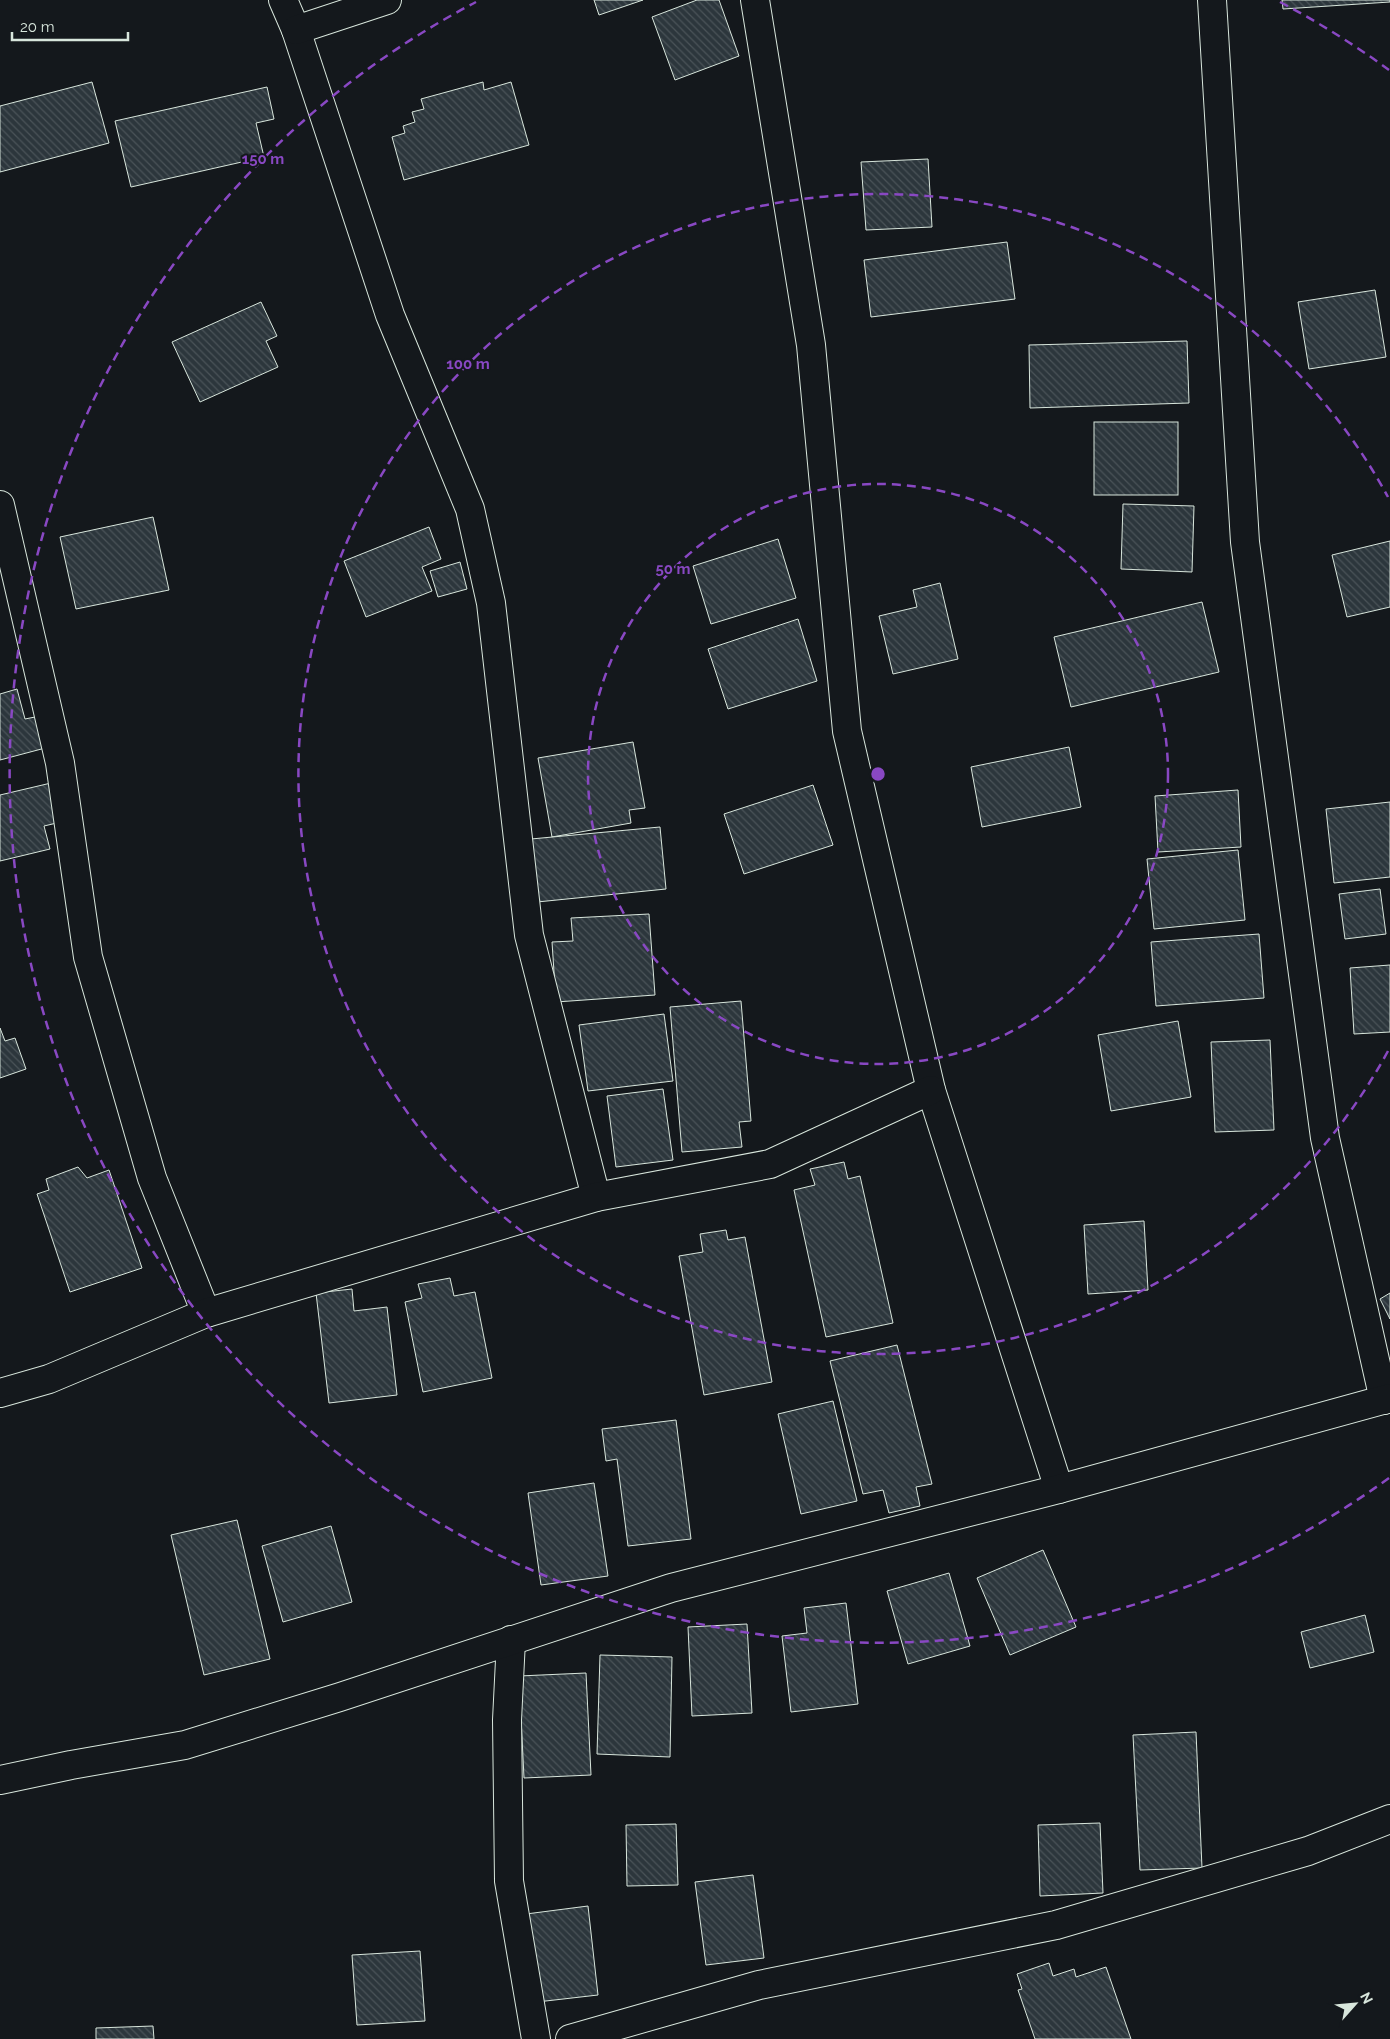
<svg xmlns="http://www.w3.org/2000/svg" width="1390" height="2039" font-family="Raleway,sans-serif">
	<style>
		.building { fill: url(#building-back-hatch); stroke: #d8e6dc }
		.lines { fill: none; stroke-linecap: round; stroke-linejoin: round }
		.minor-casing { stroke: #d8e6dc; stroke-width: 30 }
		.minor { stroke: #14181c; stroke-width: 28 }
		.ring { fill: none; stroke: #8948c3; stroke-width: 2.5; stroke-dasharray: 9 6 }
		.centre { fill: #8948c3; stroke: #14181c; stroke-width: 2.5 }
		.ring-label { font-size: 15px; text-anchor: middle; font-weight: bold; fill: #8948c3; stroke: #14181c; stroke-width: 4; stroke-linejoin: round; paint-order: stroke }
	</style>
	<defs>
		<pattern id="building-back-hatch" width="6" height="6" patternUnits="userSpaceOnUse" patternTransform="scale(1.25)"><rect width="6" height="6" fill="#2c363c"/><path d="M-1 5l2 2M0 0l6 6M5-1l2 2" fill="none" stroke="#4a5358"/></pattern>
	</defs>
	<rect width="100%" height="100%" fill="#14181c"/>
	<g class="building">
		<path d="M594,0H643L599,15Z"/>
		<path d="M697,0H719L739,56L675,80L652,17Z"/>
		<path d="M1282,0H1390V2L1283,9Z"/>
		<path d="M92,82L109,143L0,172V106Z"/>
		<path d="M483,82L484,90L511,82L529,145L404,180L392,137L405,133L403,126L415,122L412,112L424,109L421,99Z"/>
		<path d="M267,87L274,119L256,123L264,157L131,187L115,121Z"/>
		<path d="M928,159L932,227L866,230L861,162Z"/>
		<path d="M1007,242L1015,299L871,317L864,260Z"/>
		<path d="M1375,290L1386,357L1309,369L1298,302Z"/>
		<path d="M261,302L277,336L266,341L278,367L200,402L172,342Z"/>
		<path d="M1187,341L1189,403L1030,408L1029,345Z"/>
		<rect x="1094" y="422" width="84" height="73"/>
		<path d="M1123,504L1194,506L1192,572L1121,569Z"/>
		<path d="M153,517L169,590L76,609L60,537Z"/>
		<path d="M429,527L441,559L422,567L432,591L366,617L344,561Z"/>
		<path d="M778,539L796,598L711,624L693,566Z"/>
		<path d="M1390,541V607L1347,617L1332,555Z"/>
		<path d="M460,562L467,589L438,597L430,571Z"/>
		<path d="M940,583L958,659L893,674L879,616L917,607L913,590Z"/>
		<path d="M1202,602L1219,672L1071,707L1054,637Z"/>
		<path d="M798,619L817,681L728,709L708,649Z"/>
		<path d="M17,689L25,719L40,716L49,747L0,760V694Z"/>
		<path d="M633,742L645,808L629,810L631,823L552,837L538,758Z"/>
		<path d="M1069,747L1081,807L982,827L971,767Z"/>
		<path d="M51,783L61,822L44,826L50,849L0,861V795Z"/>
		<path d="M813,785L833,845L744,874L724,814Z"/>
		<path d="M1238,790L1241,847L1158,852L1155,796Z"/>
		<path d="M1390,802V877L1334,883L1326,809Z"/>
		<path d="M660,827L666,889L537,902L531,839Z"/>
		<path d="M1238,850L1245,920L1154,929L1147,859Z"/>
		<path d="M1380,889L1386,934L1345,939L1339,894Z"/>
		<path d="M649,914L655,995L556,1002L552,942L573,941L571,918Z"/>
		<path d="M1259,934L1264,998L1156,1006L1151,942Z"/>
		<path d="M1390,965V1032L1354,1034L1350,968Z"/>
		<path d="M741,1001L751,1121L739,1122L742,1147L682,1152L670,1007Z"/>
		<path d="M664,1014L673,1081L588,1091L579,1025Z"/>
		<path d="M1178,1021L1191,1097L1111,1111L1098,1035Z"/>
		<path d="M0,1028L5,1041L15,1038L26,1069L0,1078Z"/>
		<path d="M1270,1040L1274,1130L1215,1132L1211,1042Z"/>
		<path d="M663,1089L673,1160L616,1167L607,1096Z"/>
		<path d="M844,1162L848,1179L860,1176L893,1323L826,1337L794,1190L815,1185L810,1169Z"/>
		<path d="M78,1167L87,1178L109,1170L142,1268L70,1292L37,1194L49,1190L46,1179Z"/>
		<path d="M1144,1221L1148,1290L1088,1294L1084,1225Z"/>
		<path d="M726,1230L728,1240L745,1237L772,1382L704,1395L679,1256L703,1252L700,1234Z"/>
		<path d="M450,1278L454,1296L475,1292L492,1378L423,1392L405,1302L422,1298L418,1284Z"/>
		<path d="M352,1289L354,1311L387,1307L397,1395L329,1403L316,1293Z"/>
		<path d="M1390,1293V1319L1380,1299Z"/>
		<path d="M897,1345L932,1484L916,1487L920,1506L889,1513L883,1490L863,1494L830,1361Z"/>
		<path d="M833,1401L857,1501L801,1514L778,1414Z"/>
		<path d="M676,1420L691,1539L628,1546L617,1459L606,1461L602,1429Z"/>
		<path d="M594,1483L608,1576L541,1585L528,1493Z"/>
		<path d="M237,1520L270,1659L204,1675L171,1535Z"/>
		<path d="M331,1526L352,1602L283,1622L262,1546Z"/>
		<path d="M1043,1550L1076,1627L1010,1655L977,1578Z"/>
		<path d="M949,1573L970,1646L908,1664L887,1591Z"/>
		<path d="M846,1603L858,1704L791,1712L782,1636L807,1633L804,1608Z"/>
		<path d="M1365,1615L1374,1652L1310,1668L1301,1632Z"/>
		<path d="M747,1624L752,1713L692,1716L688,1627Z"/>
		<path d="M600,1655L672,1657L670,1757L597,1754Z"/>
		<path d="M586,1673L591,1775L524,1778L519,1676Z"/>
		<path d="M1196,1732L1202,1868L1140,1870L1133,1735Z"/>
		<path d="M1100,1823L1103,1893L1040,1896L1038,1825Z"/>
		<path d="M676,1824L678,1885L627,1886L626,1825Z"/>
		<path d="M753,1875L764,1958L706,1965L695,1882Z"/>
		<path d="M588,1906L598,1995L537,2002L526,1914Z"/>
		<path d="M420,1951L425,2021L357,2025L352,1955Z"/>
		<path d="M1049,1963L1053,1976L1074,1969L1076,1977L1106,1967L1131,2039H1035L1018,1990L1022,1989L1017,1974Z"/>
		<path d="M153,2026L154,2039H96V2028Z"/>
	</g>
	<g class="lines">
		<defs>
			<g id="minor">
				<path d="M283,0L296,30L390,315L470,509L491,603L529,935L596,1197"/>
				<path d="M755,0L811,345L847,731L931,1090L1059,1489"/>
				<path d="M1212,0L1245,542L1325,1138L1384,1400"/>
				<path d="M296,30L387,0"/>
				<path d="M0,505L60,763L88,957L152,1178L206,1313"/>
				<path d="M0,1393L49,1379L206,1313L596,1197L770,1164L931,1090"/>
				<path d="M511,1640L507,1720L509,1881L536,2039"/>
				<path d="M0,1780L71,1765L185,1745L340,1697L671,1588L1059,1489L1390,1398"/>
				<path d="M570,2039L759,1985L1056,1925L1308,1851L1390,1819"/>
			</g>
		</defs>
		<use href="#minor" class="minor-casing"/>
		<use href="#minor" class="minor"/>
	</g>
	<g class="ring">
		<circle cx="878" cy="774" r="290"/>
		<path d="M1388 1051A580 580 0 1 1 1388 497"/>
		<path d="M1389 1478A870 870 0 1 1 476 2M1280 2A870 870 0 0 1 1389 70"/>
	</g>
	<circle cx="878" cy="774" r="8" class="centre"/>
	<g class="ring-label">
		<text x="263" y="164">150 m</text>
		<text x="468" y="369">100 m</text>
		<text x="673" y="574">50 m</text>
	</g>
	<g transform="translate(1355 2004) rotate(63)" stroke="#14181c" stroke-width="4" paint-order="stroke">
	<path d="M0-4L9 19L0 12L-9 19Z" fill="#d8e6dc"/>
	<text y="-8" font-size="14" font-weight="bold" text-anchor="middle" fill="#d8e6dc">N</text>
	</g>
	<path d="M12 32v8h116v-8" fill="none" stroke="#d8e6dc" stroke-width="2.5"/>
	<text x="20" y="32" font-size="15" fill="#d8e6dc" stroke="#14181c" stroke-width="4" paint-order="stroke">20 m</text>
</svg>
